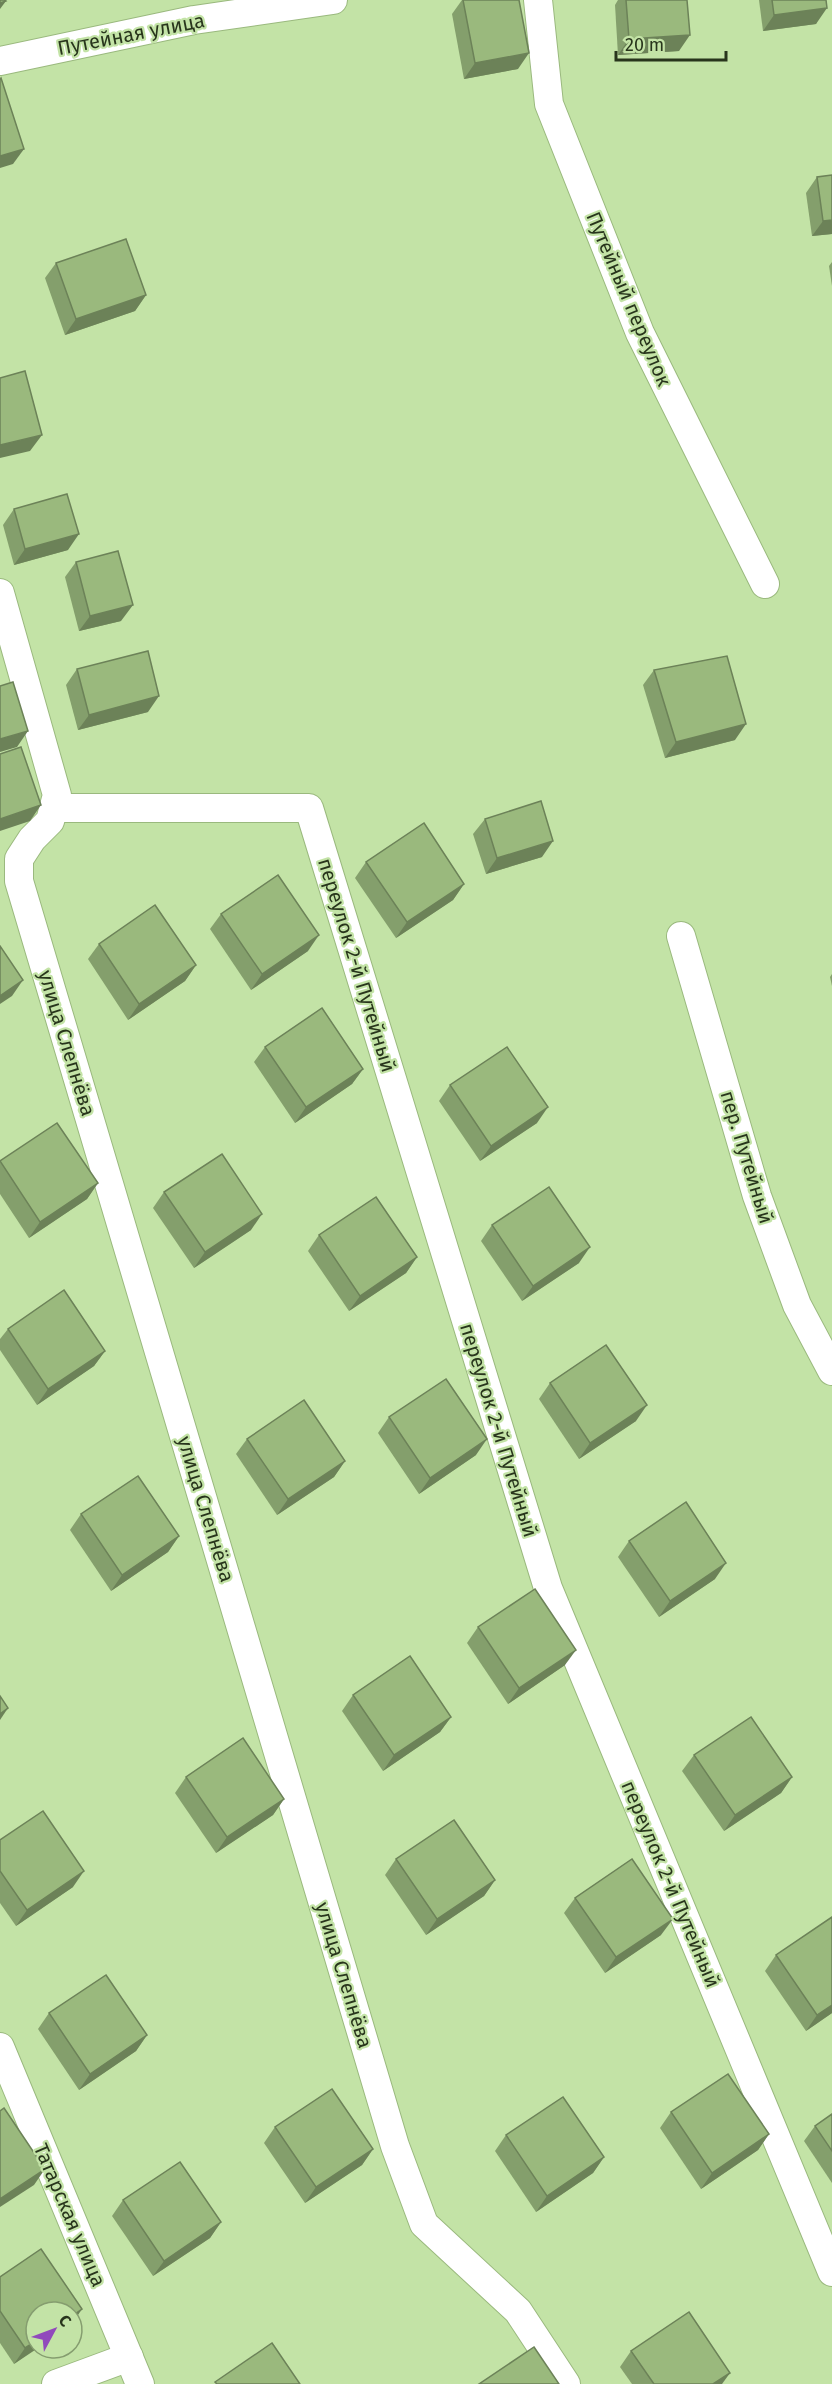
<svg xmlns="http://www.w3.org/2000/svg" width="832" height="2384" font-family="'Fira Sans',sans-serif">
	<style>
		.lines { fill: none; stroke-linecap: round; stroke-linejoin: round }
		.minor-casing { stroke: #9ab97e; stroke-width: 30 }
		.minor { stroke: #fff; stroke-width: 28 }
		.wall { fill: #849f6c }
		.shaded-wall { fill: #6c8258 }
		.building { fill: #9ab97d; stroke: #6c8258; stroke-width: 1.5 }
		.labels { text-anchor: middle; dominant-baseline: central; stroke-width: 4.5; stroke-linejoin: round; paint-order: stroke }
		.street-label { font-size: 20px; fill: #28351c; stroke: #c3e3a6 }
	</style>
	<rect width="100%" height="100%" fill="#c3e3a6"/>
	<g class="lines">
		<defs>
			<g id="minor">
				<path d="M538,0L549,104L640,333L765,584"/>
				<path d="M0,61L194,20L333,0"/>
				<path d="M0,593L57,795L50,821L32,839L19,859V881L395,2146L424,2224L518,2311L566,2384"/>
				<path d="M54,808H309L548,1588L832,2272"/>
				<path d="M681,936L757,1196L797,1305L832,1371"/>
				<path d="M0,2047L140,2384"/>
				<path d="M56,2384L129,2357"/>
			</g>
		</defs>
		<use href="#minor" class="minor-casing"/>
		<use href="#minor" class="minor"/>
	</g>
	<g class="wall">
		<path d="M462,0H519L518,69L464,79L452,14Z"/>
		<path d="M618,0H687L679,51L618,55L615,5Z"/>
		<path d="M759,0H826L816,24L763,31Z"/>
		<path d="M832,175V234L812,236L806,193L817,177Z"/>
		<path d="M832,262V286L829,266Z"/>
		<path d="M56,263L146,295L135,311L65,335L45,278Z"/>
		<path d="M14,509L68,550L14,565L3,525Z"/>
		<path d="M76,562L121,621L79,631L65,577Z"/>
		<path d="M77,669L148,712L78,730L66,685Z"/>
		<path d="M654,670L735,740L665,758L643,685Z"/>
		<path d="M485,819L542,857L486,874L473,834Z"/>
		<path d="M366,862L464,884L453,900L396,938L355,878Z"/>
		<path d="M221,914L308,951L251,990L210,929Z"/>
		<path d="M99,944L196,965L185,981L128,1020L88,959Z"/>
		<path d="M832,974V986L830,977Z"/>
		<path d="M265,1047L363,1069L352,1084L295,1123L254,1062Z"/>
		<path d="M450,1085L537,1123L480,1161L439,1101Z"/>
		<path d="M0,1161L98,1183L87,1199L29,1238L0,1194Z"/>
		<path d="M164,1192L251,1230L194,1268L153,1208Z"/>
		<path d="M492,1225L579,1263L522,1301L481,1241Z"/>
		<path d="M319,1235L417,1257L406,1273L349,1311L308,1251Z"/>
		<path d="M8,1329L105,1351L94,1366L37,1405L0,1350V1339Z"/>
		<path d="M550,1383L636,1421L579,1459L539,1399Z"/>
		<path d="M389,1417L476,1455L419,1494L378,1433Z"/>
		<path d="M247,1439L345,1461L334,1477L277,1515L236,1454Z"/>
		<path d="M81,1514L179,1536L168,1552L111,1591L70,1530Z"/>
		<path d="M629,1541L715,1579L659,1617L618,1557Z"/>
		<path d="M478,1627L565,1665L508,1704L467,1643Z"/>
		<path d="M353,1695L451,1717L440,1732L383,1771L342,1711Z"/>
		<path d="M694,1755L792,1777L781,1793L724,1831L682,1771Z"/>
		<path d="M186,1777L284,1799L273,1815L216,1853L175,1793Z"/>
		<path d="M0,1840L73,1887L16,1926L0,1903Z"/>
		<path d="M396,1859L495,1880L484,1896L426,1935L385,1875Z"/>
		<path d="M575,1898L661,1935L605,1973L564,1913Z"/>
		<path d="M832,1917V2013L806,2031L765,1971L776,1955Z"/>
		<path d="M49,2013L147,2035L136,2051L79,2090L38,2029Z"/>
		<path d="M671,2112L769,2134L758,2150L701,2189L660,2128Z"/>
		<path d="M832,2114V2183L804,2141L815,2126Z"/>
		<path d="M275,2127L373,2149L362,2165L305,2203L264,2143Z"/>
		<path d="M506,2135L604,2157L593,2173L536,2212L495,2151Z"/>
		<path d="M123,2200L221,2222L210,2238L153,2276L112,2216Z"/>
		<path d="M0,2277L36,2348L14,2364L0,2343Z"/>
		<path d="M631,2351L722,2384H632L620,2367Z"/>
	</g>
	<g class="shaded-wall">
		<path d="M6,1L0,9V3Z"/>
		<path d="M827,8L816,24L763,31L774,15Z"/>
		<path d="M690,35L679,51L618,55L629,39Z"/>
		<path d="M529,53L518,69L464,79L475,63Z"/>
		<path d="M24,149L13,164L0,168V156Z"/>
		<path d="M832,220V234L812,236L823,221Z"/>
		<path d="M146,295L135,311L65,335L76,319Z"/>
		<path d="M42,435L30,451L0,458V445Z"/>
		<path d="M79,534L68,550L14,565L25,549Z"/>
		<path d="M133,605L121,621L79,631L90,616Z"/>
		<path d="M159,696L148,712L78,730L89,715Z"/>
		<path d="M746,724L735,740L665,758L676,742Z"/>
		<path d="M28,731L17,747L0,752V739Z"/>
		<path d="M41,805L30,821L0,831V819Z"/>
		<path d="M553,841L542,857L486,874L497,858Z"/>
		<path d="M464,884L453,900L396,938L407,922Z"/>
		<path d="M319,935L308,951L251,990L262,974Z"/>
		<path d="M196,965L185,981L128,1020L139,1004Z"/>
		<path d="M23,980L12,996L0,1004V996Z"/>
		<path d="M363,1069L352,1084L295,1123L306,1107Z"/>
		<path d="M548,1107L537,1123L480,1161L491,1146Z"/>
		<path d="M98,1183L87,1199L29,1238L40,1222Z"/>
		<path d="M262,1214L251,1230L194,1268L205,1252Z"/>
		<path d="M590,1247L579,1263L522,1301L533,1286Z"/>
		<path d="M417,1257L406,1273L349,1311L360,1296Z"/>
		<path d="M105,1351L94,1366L37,1405L48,1389Z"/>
		<path d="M647,1405L636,1421L579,1459L590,1443Z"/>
		<path d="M487,1439L476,1455L419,1494L430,1478Z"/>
		<path d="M345,1461L334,1477L277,1515L288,1499Z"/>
		<path d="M179,1536L168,1552L111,1591L122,1575Z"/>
		<path d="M726,1563L715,1579L659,1617L670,1601Z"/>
		<path d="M576,1650L565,1665L508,1704L519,1688Z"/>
		<path d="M8,1708L0,1720V1714Z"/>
		<path d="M451,1717L440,1732L383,1771L394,1755Z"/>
		<path d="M792,1777L781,1793L724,1831L735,1815Z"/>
		<path d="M284,1799L273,1815L216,1853L227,1837Z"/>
		<path d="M84,1871L73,1887L16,1926L27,1910Z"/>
		<path d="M495,1880L484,1896L426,1935L437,1919Z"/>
		<path d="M673,1919L661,1935L605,1973L616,1957Z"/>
		<path d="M832,2005V2013L806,2031L817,2015Z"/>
		<path d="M147,2035L136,2051L79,2090L90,2074Z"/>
		<path d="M769,2134L758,2150L701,2189L712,2173Z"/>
		<path d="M373,2149L362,2165L305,2203L316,2187Z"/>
		<path d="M604,2157L593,2173L536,2212L547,2196Z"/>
		<path d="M45,2169L34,2185L0,2207V2199Z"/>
		<path d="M221,2222L210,2238L153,2276L164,2261Z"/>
		<path d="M82,2309L72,2324V2316Z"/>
		<path d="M36,2341V2348H38L14,2364L25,2348Z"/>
		<path d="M730,2373L722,2384H713Z"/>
	</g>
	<g class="building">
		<path d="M0,0H5L6,1L0,3Z"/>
		<path d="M463,0H519L529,53L475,63Z"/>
		<path d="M626,0H687L690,35L629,39Z"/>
		<path d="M772,0H826L827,8L774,15Z"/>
		<path d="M1,78L24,149L0,156V79Z"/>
		<path d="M832,175V220L823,221L817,177Z"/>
		<path d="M126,239L146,295L76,319L56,263Z"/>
		<path d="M25,371L42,435L0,445V378Z"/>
		<path d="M67,494L79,534L25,549L14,509Z"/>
		<path d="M118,551L133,605L90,616L76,562Z"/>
		<path d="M148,651L159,696L89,715L77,669Z"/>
		<path d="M727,656L746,724L676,742L654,670Z"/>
		<path d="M13,682L28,731L0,739V686Z"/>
		<path d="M21,747L41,805L0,819V754Z"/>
		<path d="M541,801L553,841L497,858L485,819Z"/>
		<path d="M424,823L464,884L407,922L366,862Z"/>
		<path d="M278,875L319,935L262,974L221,914Z"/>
		<path d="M155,905L196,965L139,1004L99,944Z"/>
		<path d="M0,946L23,980L0,996Z"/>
		<path d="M322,1008L363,1069L306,1107L265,1047Z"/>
		<path d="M507,1047L548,1107L491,1146L450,1085Z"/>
		<path d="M57,1123L98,1183L40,1222L0,1161Z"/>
		<path d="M222,1154L262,1214L205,1252L164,1192Z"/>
		<path d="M549,1187L590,1247L533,1286L492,1225Z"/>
		<path d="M376,1197L417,1257L360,1296L319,1235Z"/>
		<path d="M64,1290L105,1351L48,1389L8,1329Z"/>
		<path d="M606,1345L647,1405L590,1443L550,1383Z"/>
		<path d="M446,1379L487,1439L430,1478L389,1417Z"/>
		<path d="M304,1400L345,1461L288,1499L247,1439Z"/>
		<path d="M138,1476L179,1536L122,1575L81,1514Z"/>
		<path d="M686,1502L726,1563L670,1601L629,1541Z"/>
		<path d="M535,1589L576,1650L519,1688L478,1627Z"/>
		<path d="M410,1656L451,1717L394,1755L353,1695Z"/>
		<path d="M0,1696L8,1708L0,1714Z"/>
		<path d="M751,1717L792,1777L735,1815L694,1755Z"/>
		<path d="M243,1738L284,1799L227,1837L186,1777Z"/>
		<path d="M43,1811L84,1871L27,1910L0,1871V1840Z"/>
		<path d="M454,1820L495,1880L437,1919L396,1859Z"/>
		<path d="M632,1859L673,1919L616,1957L575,1898Z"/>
		<path d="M832,1917V2005L817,2015L776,1955Z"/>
		<path d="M106,1975L147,2035L90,2074L49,2013Z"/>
		<path d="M728,2074L769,2134L712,2173L671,2112Z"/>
		<path d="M332,2089L373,2149L316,2187L275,2127Z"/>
		<path d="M563,2097L604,2157L547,2196L506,2135Z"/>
		<path d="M4,2108L45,2169L0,2199V2111Z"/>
		<path d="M832,2114V2151L815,2126Z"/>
		<path d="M180,2162L221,2222L164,2261L123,2200Z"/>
		<path d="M41,2249L82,2309L72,2316V2312H36V2341L25,2348L0,2311V2277Z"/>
		<path d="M689,2312L730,2373L713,2384H654L631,2351Z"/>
		<path d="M272,2343L300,2384H217L215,2382Z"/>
		<path d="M534,2347L559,2384H479Z"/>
	</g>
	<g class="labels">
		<g class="street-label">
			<text transform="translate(131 34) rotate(-11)">Путейная улица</text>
			<text transform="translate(629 299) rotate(67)">Путейный переулок</text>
			<text transform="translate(357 965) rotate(73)">переулок 2-й Путейный</text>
			<text transform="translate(67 1043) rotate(73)">улица Слепнёва</text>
			<text transform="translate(747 1157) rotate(73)">пер. Путейный</text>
			<text transform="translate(499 1430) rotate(73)">переулок 2-й Путейный</text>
			<text transform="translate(206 1509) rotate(73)">улица Слепнёва</text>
			<text transform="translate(671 1884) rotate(67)">переулок 2-й Путейный</text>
			<text transform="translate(344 1975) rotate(73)">улица Слепнёва</text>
			<text transform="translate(70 2215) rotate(67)">Татарская улица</text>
		</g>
	</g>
	<g transform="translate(54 2330) rotate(49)"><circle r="28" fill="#c3e3a6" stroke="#859d6f" stroke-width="1.5"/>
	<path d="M0-4.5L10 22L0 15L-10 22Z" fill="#9149bc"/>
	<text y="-9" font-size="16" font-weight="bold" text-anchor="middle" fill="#28351c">С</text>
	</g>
	<path d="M616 51v9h110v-9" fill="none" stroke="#28351c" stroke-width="3"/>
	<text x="625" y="51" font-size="18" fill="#28351c" stroke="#c3e3a6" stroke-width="4.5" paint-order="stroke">20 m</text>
</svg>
